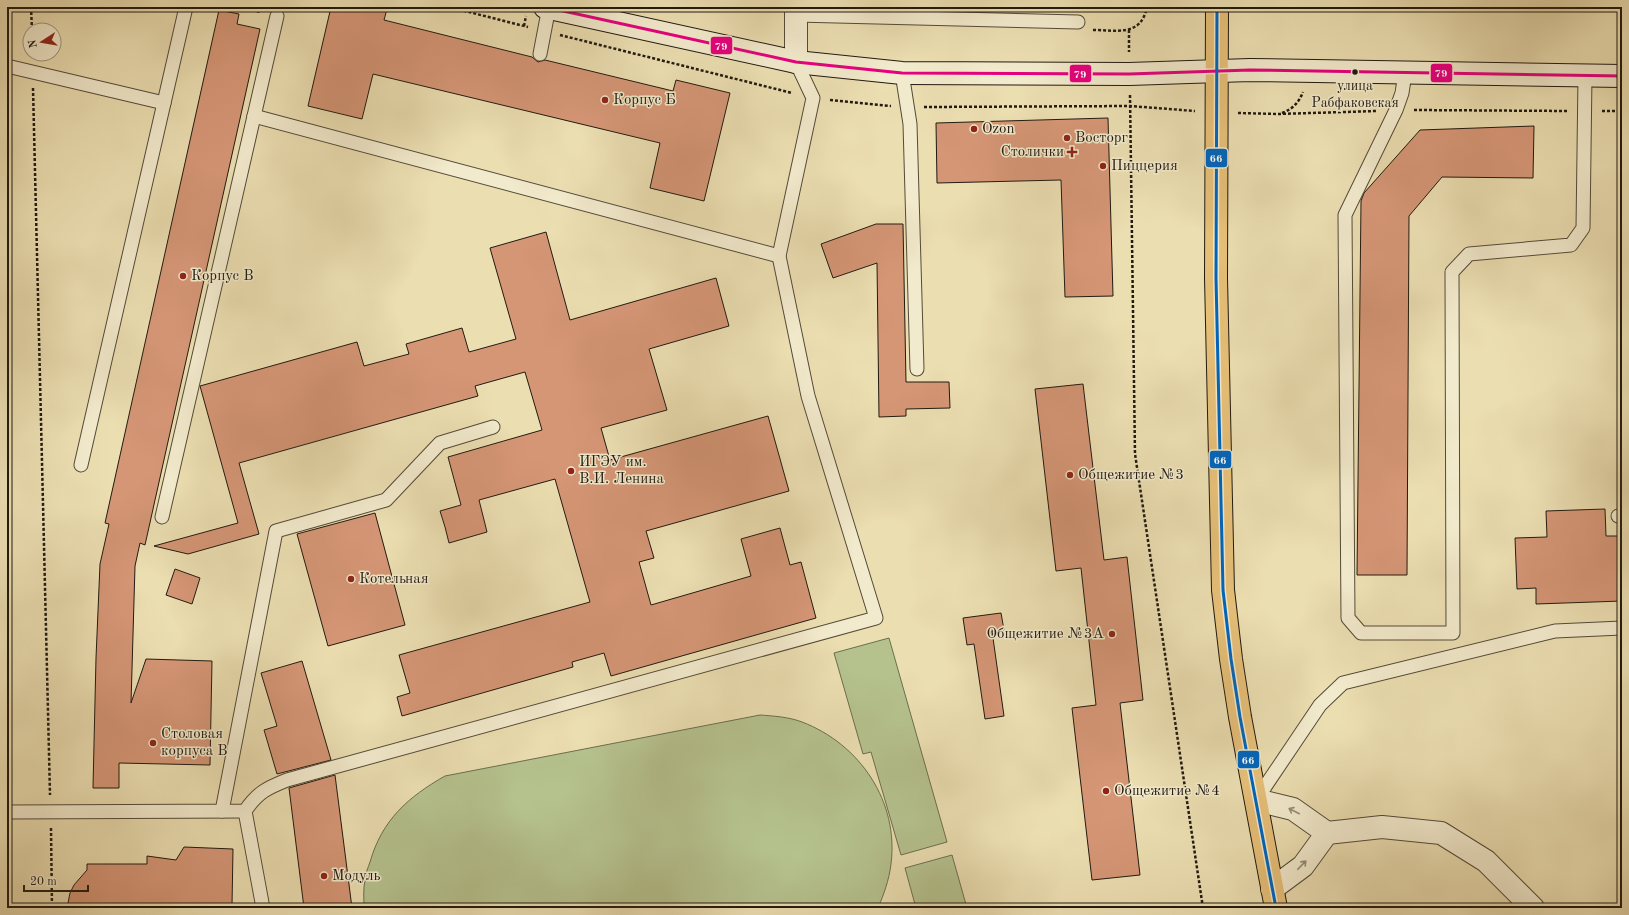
<svg xmlns="http://www.w3.org/2000/svg" width="1629" height="915" font-family="'Old Standard TT',serif">
	<style>
		.green { fill: #b5c28e; stroke: #6b6e4f }
		.building { fill: #d59676; stroke: #211a10 }
		.lines { fill: none; stroke-linecap: round; stroke-linejoin: round }
		.lane-casing { stroke: #544b38; stroke-width: 15 }
		.street-casing { stroke: #544b38; stroke-width: 24 }
		.secondary-casing { stroke: #211a10; stroke-width: 24 }
		.primary-casing { stroke: #211a10; stroke-width: 24 }
		.path { stroke: #211a10; stroke-width: 2.5; stroke-dasharray: 3 2; stroke-linecap: butt }
		.lane { stroke: #f2eacc; stroke-width: 13 }
		.street { stroke: #f2eacc; stroke-width: 22 }
		.secondary { stroke: #f2eacc; stroke-width: 22 }
		.primary { stroke: #e6bf78; stroke-width: 22 }
		.bus-1-casing { stroke: #f2eacc; stroke-width: 6 }
		.bus-2-casing { stroke: #f2eacc; stroke-width: 6 }
		.bus-1 { stroke: #e5007d; stroke-width: 3 }
		.bus-2 { stroke: #0065bd; stroke-width: 3 }
		.oneway { stroke: #948c77 }
		.bus-dot { fill: #211a10; stroke: #f2eacc; stroke-width: 1.5 }
		.poi-dot { fill: #8f2418; stroke: #f2eacc; stroke-width: 1.5 }
		.labels { text-anchor: middle; dominant-baseline: central; stroke-width: 3; stroke-linejoin: round; paint-order: stroke }
		.bus-label { font-size: 14px; fill: #211a10; stroke: #f2eacc }
		.poi-label { font-size: 15px; fill: #211a10; stroke: #f2eacc; text-anchor: start }
		.line-badge { stroke: #f2eacc; stroke-width: 1.5 }
		.badge-label { font-size: 11px; text-anchor: middle; font-weight: bold; fill: #fff }
	</style>
	<rect width="100%" height="100%" fill="#ebdeb1"/>
	<filter id="stains"><feTurbulence type="fractalNoise" baseFrequency=".005" numOctaves="4"/><feColorMatrix values="0 0 0 0 .2 0 0 0 0 .09 0 0 0 0 .02 0 0 0 .5 -.17"/></filter>
	<radialGradient id="worn" r=".72"><stop offset=".6" stop-color="#630" stop-opacity="0"/><stop offset="1" stop-color="#630" stop-opacity=".3"/></radialGradient>
	<g class="green">
		<path d="M889,638L947,842L901,855L871,752L863,754L834,653Z"/>
		<path d="M760,715C774,716 789,717 802,722C860,744 899,802 891,864C889,880 884,894 878,908H364C364,899 363,889 365,880C365,874 368,868 370,862C382,820 408,797 445,776Z"/>
		<path d="M952,855L967,908H916L905,868Z"/>
	</g>
	<g class="building">
		<path d="M331,7H376L387,9L384,20L532,57L538,62L545,60L673,91L676,80L730,93L704,201L650,188L660,143L373,74L362,119L308,106Z"/>
		<path d="M219,10L239,14L237,24L260,29L145,545L140,543L135,566L131,703L146,659L212,661L210,765L119,763V788H93L96,658L100,564L109,524L105,523Z"/>
		<path d="M1108,118L1113,296L1065,297L1061,180L937,183L936,123Z"/>
		<path d="M1534,126L1533,178L1442,177L1409,216L1407,575H1357L1361,201L1364,193L1420,130Z"/>
		<path d="M876,224H903L906,382H949L950,408L906,409V416L879,417L877,263L833,278L821,244Z"/>
		<path d="M546,232L570,320L716,278L729,326L649,349L667,410L601,428L610,460L768,416L789,491L646,531L654,558L639,562L651,605L751,576L741,539L780,528L790,565L801,562L816,618L611,676L604,653L572,662L573,667L402,716L397,697L410,693L399,655L590,602L555,479L479,500L487,532L449,543L445,527L440,511L461,505L448,457L542,430L525,372L475,386L478,396L239,463L259,534L188,554L154,546L238,523L200,386L357,342L364,366L409,354L406,344L462,328L469,352L516,339L490,248Z"/>
		<path d="M1083,384L1104,560L1127,557L1143,700L1120,703L1140,875L1092,880L1072,708L1096,705L1081,568L1056,571L1035,389Z"/>
		<path d="M1605,509L1606,536H1622V601L1536,604V588L1517,589L1515,538L1547,537L1546,511Z"/>
		<path d="M375,513L405,625L328,646L297,534Z"/>
		<path d="M175,569L200,578L192,604L166,595Z"/>
		<path d="M1001,613L1004,630L992,631L1004,716L985,719L974,644L967,645L963,618Z"/>
		<path d="M302,661L331,760L277,774L264,730L277,726L261,673Z"/>
		<path d="M335,775L352,908H304L289,788Z"/>
		<path d="M184,847L233,849L232,905L215,908H67L70,893L74,885L87,870V864H147V856L176,860Z"/>
	</g>
	<g class="lines">
		<defs>
			<g id="lane">
				<path d="M796,15L1078,22"/>
				<path d="M540,54L549,7"/>
				<path d="M7,66L164,103"/>
				<path d="M902,73L910,124L917,369"/>
				<path d="M1405,73L1402,93L1396,110L1345,215L1348,618L1361,633H1453L1452,272L1469,254L1571,245L1583,228L1585,76"/>
				<path d="M254,116L779,256"/>
				<path d="M81,465L186,7"/>
				<path d="M1618,516H1622"/>
				<path d="M162,517L277,16"/>
				<path d="M1256,800L1320,705L1343,683L1555,631L1622,628"/>
				<path d="M222,811L276,531L386,500L440,443L493,427"/>
				<path d="M245,811L263,908"/>
				<path d="M7,812L245,811C258,792 267,788 287,780L876,618L808,396L779,256L813,98L796,62"/>
			</g>
			<g id="street">
				<path d="M796,62V7"/>
				<path d="M1256,800L1293,809L1327,833L1382,827L1441,833L1486,861L1533,908"/>
				<path d="M1272,889L1303,866L1327,833"/>
			</g>
			<path id="secondary" d="M545,7L796,62L902,73L1129,74L1250,70L1622,76"/>
			<path id="primary" d="M1217,7L1216,278L1223,590L1231,659L1240,717L1276,908"/>
		</defs>
		<use href="#lane" class="lane-casing"/>
		<use href="#street" class="street-casing"/>
		<use href="#secondary" class="secondary-casing"/>
		<use href="#primary" class="primary-casing"/>
		<g class="path">
			<path d="M31,7L32,30"/>
			<path d="M237,7L261,12"/>
			<path d="M449,7L528,27"/>
			<path d="M524,26L526,16"/>
			<path d="M1093,30C1117,30 1141,37 1147,7"/>
			<path d="M1129,30V52"/>
			<path d="M560,35L792,93"/>
			<path d="M33,88L50,795"/>
			<path d="M1130,95L1135,454L1203,908"/>
			<path d="M830,100L891,106"/>
			<path d="M924,107L1130,106L1195,111"/>
			<path d="M1414,110L1569,111"/>
			<path d="M1602,111H1622"/>
			<path d="M1238,113L1278,114L1377,111"/>
			<path d="M1282,113C1293,109 1299,102 1303,92"/>
			<path d="M51,828L52,908"/>
		</g>
		<use href="#lane" class="lane"/>
		<use href="#street" class="street"/>
		<use href="#secondary" class="secondary"/>
		<use href="#primary" class="primary"/>
		<defs>
			<path id="bus-1" d="M545,7L796,62L902,73L1129,74L1250,70L1622,76"/>
			<path id="bus-2" d="M1217,7L1216,278L1223,590L1231,659L1240,717L1276,908"/>
		</defs>
		<use href="#bus-1" class="bus-1-casing"/>
		<use href="#bus-2" class="bus-2-casing"/>
		<use href="#bus-1" class="bus-1"/>
		<use href="#bus-2" class="bus-2"/>
	</g>
	<defs><path id="oneway-shaft" d="M-6 0H5M1.5-3L5.5 0L1.5 3" fill="none" stroke-width="1.6" stroke-linecap="round" stroke-linejoin="round"/></defs>
	<g class="oneway">
		<use href="#oneway-shaft" transform="translate(1294 811) rotate(-153)"/>
		<use href="#oneway-shaft" transform="translate(1302 865) rotate(-46)"/>
	</g>
	<circle class="bus-dot" cx="1355" cy="72" r="3.5"/>
	<g class="poi-dot">
		<circle cx="605" cy="100" r="4"/>
		<circle cx="974" cy="129" r="4"/>
		<circle cx="1067" cy="138" r="4"/>
		<path d="M1070 146h4v4h4v4h-4v4h-4v-4h-4v-4h4z"/>
		<circle cx="1103" cy="166" r="4"/>
		<circle cx="183" cy="276" r="4"/>
		<circle cx="571" cy="471" r="4"/>
		<circle cx="1070" cy="475" r="4"/>
		<circle cx="351" cy="579" r="4"/>
		<circle cx="1112" cy="634" r="4"/>
		<circle cx="153" cy="743" r="4"/>
		<circle cx="1106" cy="791" r="4"/>
		<circle cx="324" cy="876" r="4"/>
	</g>
	<g class="labels">
		<g class="bus-label">
			<text x="1355" y="86">улица<tspan x="1355" dy="17">Рабфаковская</tspan></text>
		</g>
		<g class="poi-label">
			<text x="613" y="100">Корпус Б</text>
			<text x="982" y="129">Ozon</text>
			<text x="1075" y="138">Восторг</text>
			<text x="1064" y="152" text-anchor="end">Столички</text>
			<text x="1111" y="166">Пиццерия</text>
			<text x="191" y="276">Корпус В</text>
			<text x="579" y="462">ИГЭУ им.<tspan x="579" dy="17">В.И. Ленина</tspan></text>
			<text x="1078" y="475">Общежитие №3</text>
			<text x="359" y="579">Котельная</text>
			<text x="1104" y="634" text-anchor="end">Общежитие №3А</text>
			<text x="161" y="734">Столовая<tspan x="161" dy="17">корпуса В</tspan></text>
			<text x="1114" y="791">Общежитие №4</text>
			<text x="332" y="876">Модуль</text>
		</g>
	</g>
	<g class="line-badge">
		<rect x="710" y="36" width="23" height="19" rx="4" fill="#e5007d"/>
		<rect x="1430" y="63" width="23" height="20" rx="4" fill="#e5007d"/>
		<rect x="1069" y="64" width="23" height="19" rx="4" fill="#e5007d"/>
		<rect x="1205" y="148" width="23" height="20" rx="4" fill="#0065bd"/>
		<rect x="1209" y="450" width="23" height="19" rx="4" fill="#0065bd"/>
		<rect x="1237" y="750" width="23" height="19" rx="4" fill="#0065bd"/>
	</g>
	<g class="badge-label">
		<text x="721" y="50">79</text>
		<text x="1441" y="77">79</text>
		<text x="1080" y="78">79</text>
		<text x="1216" y="162">66</text>
		<text x="1220" y="464">66</text>
		<text x="1248" y="764">66</text>
	</g>
	<rect width="1629" height="915" fill="none" stroke="#ebdeb1" stroke-width="24"/>
	<rect x="8" y="8" width="1613" height="899" fill="none" stroke="#211a10" stroke-width="2"/>
	<rect x="12" y="12" width="1605" height="891" fill="none" stroke="#211a10"/>
	<g transform="translate(42 42) rotate(258)"><circle r="19" fill="#f2eacc" stroke="#9e9781"/>
	<path d="M0-3L7 15L0 10L-7 15Z" fill="#8f2418"/>
	<text y="-6" font-size="11" font-weight="bold" text-anchor="middle" fill="#211a10">N</text>
	</g>
	<path d="M24 885v6h64v-6" fill="none" stroke="#211a10" stroke-width="2"/>
	<text x="30" y="885" font-size="12" fill="#211a10" stroke="#f2eacc" stroke-width="3" paint-order="stroke">20 m</text>
	<rect width="100%" height="100%" filter="url(#stains)"/>
	<rect width="100%" height="100%" fill="url(#worn)"/>
</svg>
